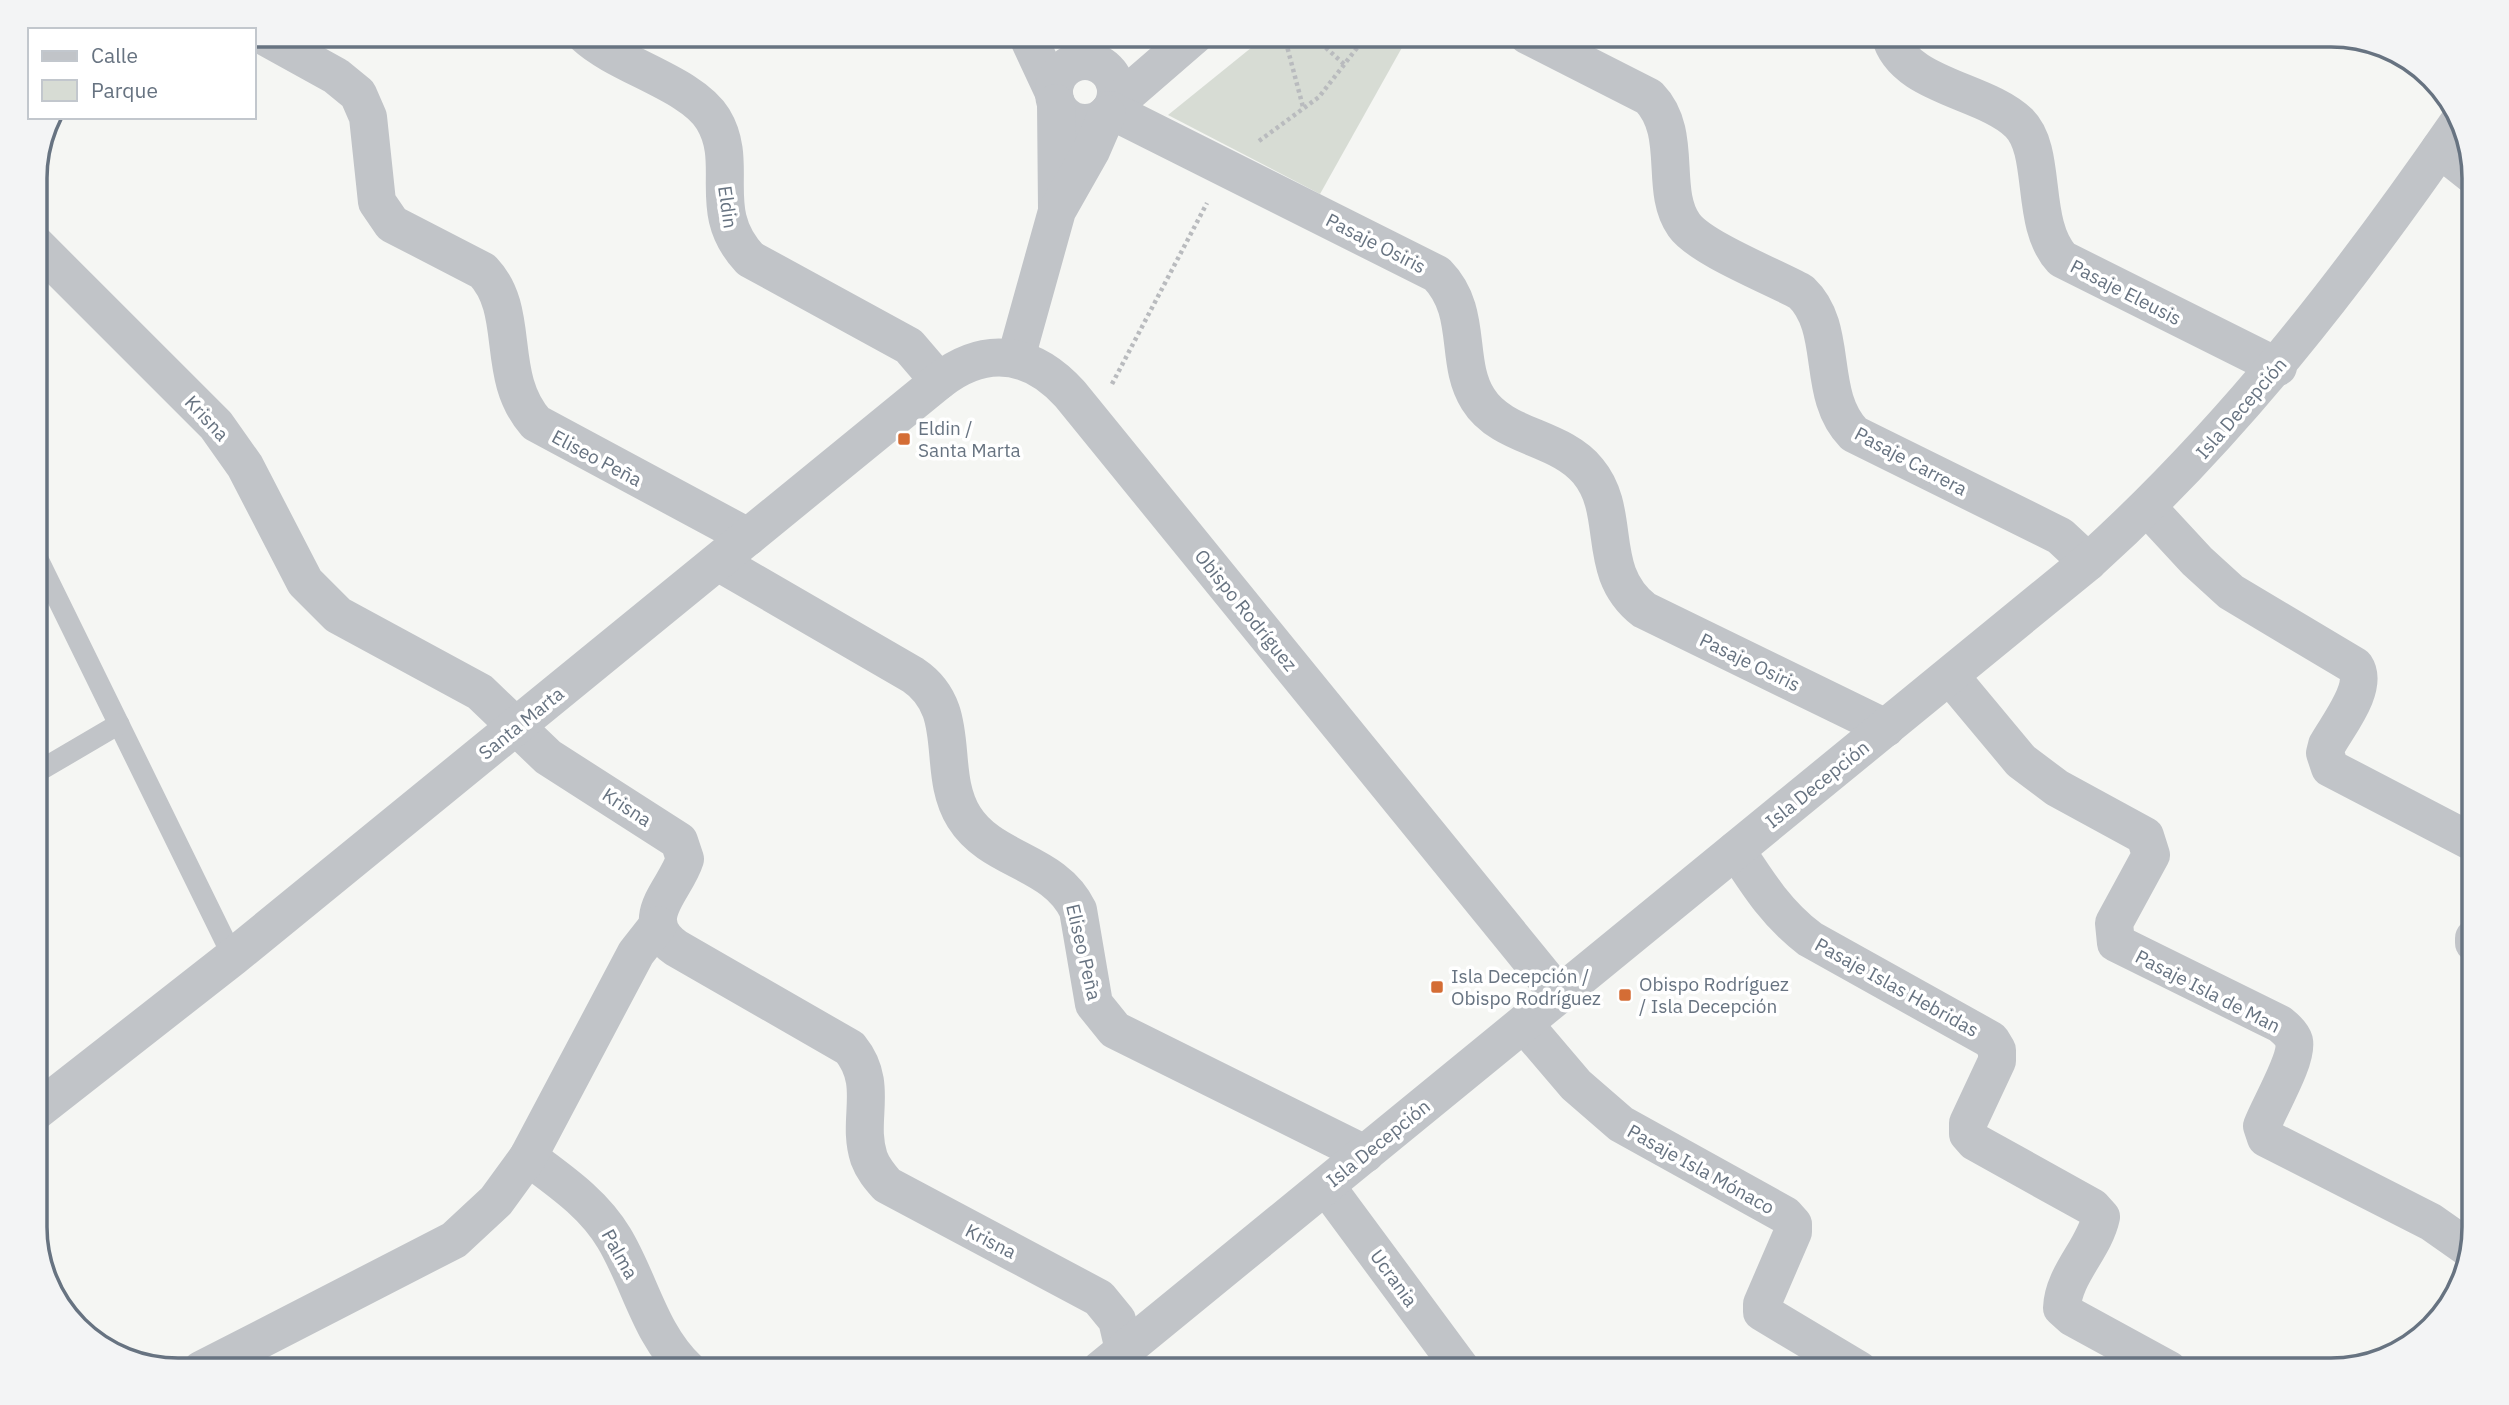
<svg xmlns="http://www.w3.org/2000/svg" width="2509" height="1405" font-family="'IBM Plex Sans',sans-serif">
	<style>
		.green { fill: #d7dcd4 }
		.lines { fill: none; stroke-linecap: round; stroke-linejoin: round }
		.path { stroke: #b9bbbe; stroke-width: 4.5; stroke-dasharray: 3.5 3.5; stroke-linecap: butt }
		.service { stroke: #c1c4c8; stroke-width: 21 }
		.minor { stroke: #c1c4c8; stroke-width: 38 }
		.tertiary { stroke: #c1c4c8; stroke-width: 38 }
		.poi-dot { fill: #d46d35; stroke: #fff; stroke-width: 2.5 }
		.labels { text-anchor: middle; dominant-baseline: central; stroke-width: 7; stroke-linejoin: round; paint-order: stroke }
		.street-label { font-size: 19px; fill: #677381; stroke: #fff }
		.poi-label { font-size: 19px; fill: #677381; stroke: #fff; text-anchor: start }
		.rim { fill: none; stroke: #677381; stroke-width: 3.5 }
	</style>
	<rect width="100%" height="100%" fill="#f5f6f3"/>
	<path class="green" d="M1267,35H1409L1320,194L1168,115Z"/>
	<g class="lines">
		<g class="path">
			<path d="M1284,35L1303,107"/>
			<path d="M1320,35L1325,47L1345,65"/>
			<path d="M1259,141L1319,97L1367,35"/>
			<path d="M1112,384L1207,203"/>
		</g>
		<g class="service">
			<path d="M35,553L233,957"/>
			<path d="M35,751L44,768L119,724"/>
		</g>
		<g class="minor">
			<path d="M262,35L336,76L358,94L368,117L377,202L392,224L483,271C522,312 494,375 536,423L748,537"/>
			<path d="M585,35C618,66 691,83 713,119C741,165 704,210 750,259L909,346L939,381"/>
			<path d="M1027,35L1054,93"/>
			<path d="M1527,35L1649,97C1684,133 1659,190 1684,225C1700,248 1774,277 1801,292C1840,329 1815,394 1854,434L2044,528L2060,536L2088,562"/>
			<path d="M1890,35C1903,87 1984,89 2019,123C2048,152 2029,223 2062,259L2278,367"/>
			<circle cx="1085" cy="92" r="31"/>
			<path d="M1056,103L1057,209"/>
			<path d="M1113,106L1195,35"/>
			<path d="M1110,110L1437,274C1474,312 1454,361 1478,399C1502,438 1560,436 1588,471C1623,513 1594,571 1644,610L1886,728"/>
			<path d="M2440,149L2474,176"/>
			<path d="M35,244L216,425L245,466L305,582L338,615L480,692L548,757L679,841L685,859C675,891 635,919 676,948L850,1048C880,1085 856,1119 869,1158C873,1169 880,1177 887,1185L1099,1298L1117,1320L1124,1350"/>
			<path d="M1016,358L1057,211L1091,151L1107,114"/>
			<path d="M2148,508L2197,561L2231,592L2355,666C2369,687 2338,725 2327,745L2325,753L2330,768L2474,843"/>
			<path d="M718,562L913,675C965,710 935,770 964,817C992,862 1054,860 1078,910L1094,1004L1115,1030L1365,1154"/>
			<path d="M1950,676L2021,761L2057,788L2145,836L2151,855L2114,923L2116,943L2280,1024C2285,1028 2292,1034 2294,1041C2298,1059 2269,1107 2262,1126L2266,1138L2431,1222L2468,1248"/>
			<path d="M1736,850C1758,884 1777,914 1810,939L1991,1040L1997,1050V1061L1968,1123V1134L1975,1142L2092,1207L2101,1217C2094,1249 2063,1275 2062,1308L2072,1317L2169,1370"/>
			<path d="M2474,938V943"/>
			<path d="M1524,1024L1576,1085L1621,1124L1785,1215L1793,1224V1232L1762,1304V1312L1859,1370"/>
			<path d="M35,1112L233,957L939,381C985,345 1031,351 1070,394L1559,995"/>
			<path d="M528,1157C560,1181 593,1203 614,1238C640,1281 650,1335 688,1370"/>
			<path d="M1326,1186L1462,1370"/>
			<path d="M201,1370L454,1240L496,1201L528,1157L636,953L658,925"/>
		</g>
		<path class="tertiary" d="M1100,1370L2088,562C2232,432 2348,282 2458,123"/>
	</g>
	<g class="poi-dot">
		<rect x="897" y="432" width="14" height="14" rx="3.5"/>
		<rect x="1430" y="980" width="14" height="14" rx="3.5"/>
		<rect x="1618" y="988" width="14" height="14" rx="3.5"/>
	</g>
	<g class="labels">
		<g class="street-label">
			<text transform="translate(728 207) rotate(82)">Eldin</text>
			<text transform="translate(1376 243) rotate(27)">Pasaje Osiris</text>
			<text transform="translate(2126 292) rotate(27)">Pasaje Eleusis</text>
			<text transform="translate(2241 408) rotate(-49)">Isla Decepción</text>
			<text transform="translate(207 418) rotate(47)">Krisna</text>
			<text transform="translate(597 458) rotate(28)">Eliseo Peña</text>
			<text transform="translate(1911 461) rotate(28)">Pasaje Carrera</text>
			<text transform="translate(1246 610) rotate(51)">Obispo Rodríguez</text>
			<text transform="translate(1750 662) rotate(26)">Pasaje Osiris</text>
			<text transform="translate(521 723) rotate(-39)">Santa Marta</text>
			<text transform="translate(1817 784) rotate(-39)">Isla Decepción</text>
			<text transform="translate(627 807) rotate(33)">Krisna</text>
			<text transform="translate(1084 952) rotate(77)">Eliseo Peña</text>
			<text transform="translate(1897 987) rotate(29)">Pasaje Islas Hebridas</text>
			<text transform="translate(2208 991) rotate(27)">Pasaje Isla de Man</text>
			<text transform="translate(1378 1143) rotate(-39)">Isla Decepción</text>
			<text transform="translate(1701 1169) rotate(29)">Pasaje Isla Mónaco</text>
			<text transform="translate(991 1241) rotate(27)">Krisna</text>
			<text transform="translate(620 1254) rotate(61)">Palma</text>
			<text transform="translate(1394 1278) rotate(54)">Ucrania</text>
		</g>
		<g class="poi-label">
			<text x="918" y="428">Eldin /<tspan x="918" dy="22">Santa Marta</tspan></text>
			<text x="1451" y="976">Isla Decepción /<tspan x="1451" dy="22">Obispo Rodríguez</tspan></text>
			<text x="1639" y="984">Obispo Rodríguez<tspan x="1639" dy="22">/ Isla Decepción</tspan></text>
		</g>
	</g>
	<path d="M0 0H2509V1405H0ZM178 47H2331A131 131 0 0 1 2462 178V1227A131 131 0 0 1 2331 1358H178A131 131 0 0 1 47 1227V178A131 131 0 0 1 178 47Z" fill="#f3f4f5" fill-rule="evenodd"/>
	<path class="rim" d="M178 47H2331A131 131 0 0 1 2462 178V1227A131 131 0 0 1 2331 1358H178A131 131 0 0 1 47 1227V178A131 131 0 0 1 178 47Z"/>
	<rect x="28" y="28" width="228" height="91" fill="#ffffff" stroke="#c2c7cd" stroke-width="2"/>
	<rect x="42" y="51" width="35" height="10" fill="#c1c4c8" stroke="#c2c7cd" stroke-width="2"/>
	<text x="91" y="63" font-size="21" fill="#677381">Calle</text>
	<rect x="42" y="80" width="35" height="21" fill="#d7dcd4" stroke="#c2c7cd" stroke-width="2"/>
	<text x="91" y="98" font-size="21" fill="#677381">Parque</text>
</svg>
